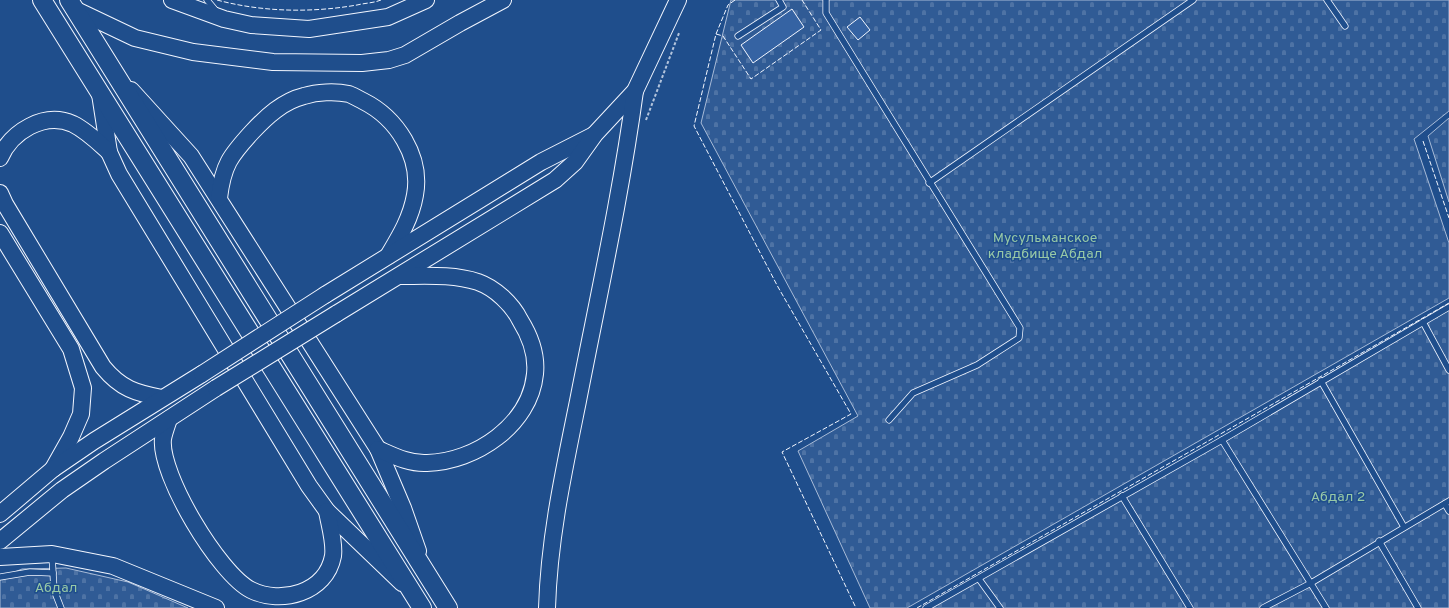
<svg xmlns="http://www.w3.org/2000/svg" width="1449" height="608" font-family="Overpass,sans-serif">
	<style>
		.cemetery { fill: url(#cemetery-stones); stroke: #a8bbd7 }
		.building { fill: #3563a3; stroke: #f2f6ff }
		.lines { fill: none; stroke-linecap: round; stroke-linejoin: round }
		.lane-casing { stroke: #f2f6ff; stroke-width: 7 }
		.secondary-casing { stroke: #f2f6ff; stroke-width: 18 }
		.primary-casing { stroke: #f2f6ff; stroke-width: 20 }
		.path { stroke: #b3c4dc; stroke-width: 2; stroke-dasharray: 3 2; stroke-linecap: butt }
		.lane { stroke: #1f4e8c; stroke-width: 5.5 }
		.secondary { stroke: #1f4e8c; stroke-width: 16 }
		.primary { stroke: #1f4e8c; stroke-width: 18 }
		.secondary-bridge-casing { stroke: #f2f6ff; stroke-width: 18; stroke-linecap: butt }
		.secondary-bridge { stroke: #1f4e8c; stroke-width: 16 }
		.fence { stroke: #f2f6ff; stroke-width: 1; stroke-dasharray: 5 2; stroke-linecap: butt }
		.labels { text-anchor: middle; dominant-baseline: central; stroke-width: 3; stroke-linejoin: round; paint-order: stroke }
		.park-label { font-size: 14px; fill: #97c8a6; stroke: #1f4e8c }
	</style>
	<defs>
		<pattern id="cemetery-stones" width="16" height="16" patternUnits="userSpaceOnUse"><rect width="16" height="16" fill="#305b95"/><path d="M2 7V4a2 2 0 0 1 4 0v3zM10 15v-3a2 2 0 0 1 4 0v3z" fill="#4e73a5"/></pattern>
	</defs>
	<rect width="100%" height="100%" fill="#1f4e8c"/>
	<g class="cemetery">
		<path d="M731,0H1449V111L1414,139L1449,243V298L907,608H870L798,451L858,416L701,123Z"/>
		<path d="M1449,118V202L1428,136Z"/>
		<path d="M1449,305V608H931Z"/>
		<path d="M66,568L128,582L188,608H0V578L22,569Z"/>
	</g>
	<g class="building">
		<path d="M792,9L804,27L753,63L741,45Z"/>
		<path d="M860,17L870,30L858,40L847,27Z"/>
	</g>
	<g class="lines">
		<defs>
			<g id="lane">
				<path d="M207,0L217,12"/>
				<path d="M826,0V13L1020,328L1019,338L977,365L913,393L889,420"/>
				<path d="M1327,0L1345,26"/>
				<path d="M738,36L783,7L779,0"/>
				<path d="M929,183L1193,0"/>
				<path d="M1423,322L1449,370"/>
				<path d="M1321,381L1404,527"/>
				<path d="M1222,440L1326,608"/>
				<path d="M1122,496L1190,608"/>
				<path d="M1445,504L1449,511"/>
				<path d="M1379,541L1418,608"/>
				<path d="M52,556L54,590L61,608"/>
				<path d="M0,577L30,572L53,573"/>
				<path d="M979,579L1000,608"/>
				<path d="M926,608L1222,440L1449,307"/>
				<path d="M1263,608L1311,583L1449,501"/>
			</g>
			<g id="secondary">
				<path d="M172,0L224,19L251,25L309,29L388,17L426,0"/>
				<path d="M74,9L135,38L193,52L273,62L362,63L389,60L405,55L460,23L503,0"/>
				<path d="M131,90L191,156L378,449L403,508L418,551"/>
				<path d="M100,94L109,152L119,174L309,486L327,511L402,583"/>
				<path d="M0,158C11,132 44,111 73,124C87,131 98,142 109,152"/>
				<path d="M0,193L5,204L103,367C121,389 136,393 162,398"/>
				<path d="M219,198C223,165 230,156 252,132C266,117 283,101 304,96C317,92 335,91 349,94C354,96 359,99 363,101C397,118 422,157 415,195C411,218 400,236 388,256"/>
				<path d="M0,233L71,349L83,388L81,414L71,437L53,469"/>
				<path d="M325,295L541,162L594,135"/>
				<path d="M336,314L555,180L575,162L595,134L635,91L678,0"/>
				<path d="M169,419C167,425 164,433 163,439C159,474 219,574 251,590C281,605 326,593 333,556C335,542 329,524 327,511"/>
				<path d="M378,449C394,456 409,464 427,463C475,462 530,425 535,374C537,355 530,336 520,320C512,304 495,288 478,282C453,274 426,276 400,276"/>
				<path d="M0,514L53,469L94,441L202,374"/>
				<path d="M0,541L62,490L104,461L216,388"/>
				<path d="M0,557L52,554L113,566L216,608"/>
				<path d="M547,608C549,538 564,470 578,401C598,298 621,195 635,91"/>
			</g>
			<g id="primary">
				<path d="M42,0L422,608"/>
				<path d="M69,0L448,608"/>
			</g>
		</defs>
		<use href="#lane" class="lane-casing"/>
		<use href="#secondary" class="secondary-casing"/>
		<use href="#primary" class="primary-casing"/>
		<path class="path" d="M646,120L679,33"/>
		<use href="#lane" class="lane"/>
		<use href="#secondary" class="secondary"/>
		<use href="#primary" class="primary"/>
		<defs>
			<g id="secondary-bridge">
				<path d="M202,374L325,295"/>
				<path d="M216,388L336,314"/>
			</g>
		</defs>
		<use href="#secondary-bridge" class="secondary-bridge-casing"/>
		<use href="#secondary-bridge" class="secondary-bridge"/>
		<g class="fence">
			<path d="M217,0C262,12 311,13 357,5C365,3 374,3 381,0"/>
			<path d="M735,0L728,5L716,34L694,126L778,287L851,414L782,452L856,608"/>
			<path d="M716,34L723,36L751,79L821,30L802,0"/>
			<path d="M1423,141L1449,218"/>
			<path d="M917,608L1449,303"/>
		</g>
	</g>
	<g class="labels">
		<g class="park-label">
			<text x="1045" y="238">Мусульманское<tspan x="1045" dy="16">кладбище Абдал</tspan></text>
			<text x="1338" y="497">Абдал 2</text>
			<text x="56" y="588">Абдал</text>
		</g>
	</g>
</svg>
